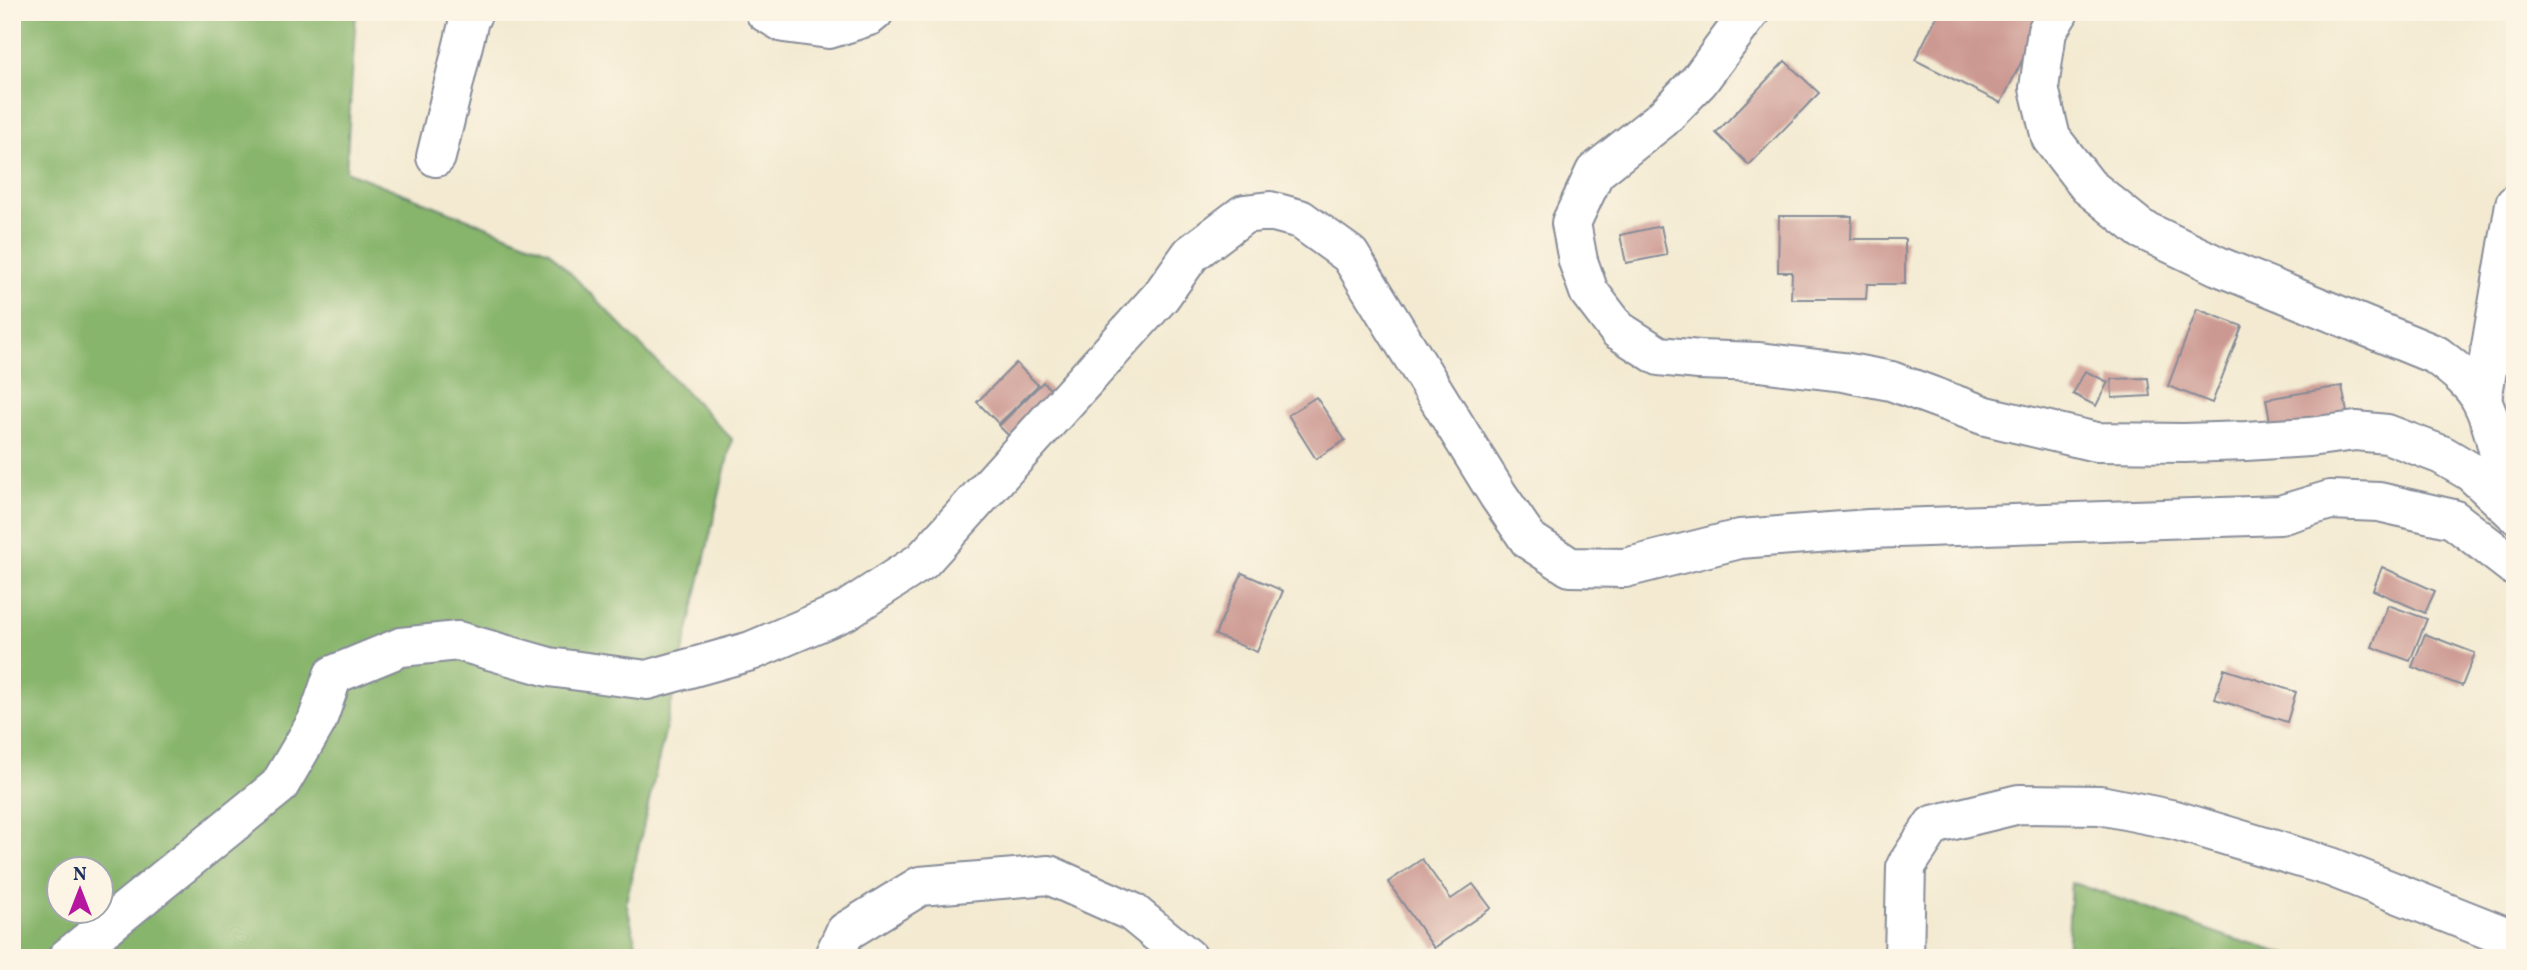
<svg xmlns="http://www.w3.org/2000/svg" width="2527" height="970" font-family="Vollkorn,serif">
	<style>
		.forest { fill: #88b56c; stroke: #527265; stroke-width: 2; fill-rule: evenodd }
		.building { fill: #cc9992 }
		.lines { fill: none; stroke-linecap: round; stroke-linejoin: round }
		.street-casing { stroke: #878c98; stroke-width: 42 }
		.secondary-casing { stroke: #878c98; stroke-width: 42 }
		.street { stroke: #fff; stroke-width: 38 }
		.secondary { stroke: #fff; stroke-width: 38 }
	</style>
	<rect width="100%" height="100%" fill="#fcf5e5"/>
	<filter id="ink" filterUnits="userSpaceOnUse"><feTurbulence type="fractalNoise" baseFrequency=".0143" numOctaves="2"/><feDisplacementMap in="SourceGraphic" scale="14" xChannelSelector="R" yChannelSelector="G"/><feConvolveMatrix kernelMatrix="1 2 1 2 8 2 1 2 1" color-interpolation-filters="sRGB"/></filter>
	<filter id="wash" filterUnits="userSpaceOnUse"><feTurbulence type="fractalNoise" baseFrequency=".00686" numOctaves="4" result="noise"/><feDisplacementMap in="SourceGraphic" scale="28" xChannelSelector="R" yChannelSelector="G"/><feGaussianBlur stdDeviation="1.57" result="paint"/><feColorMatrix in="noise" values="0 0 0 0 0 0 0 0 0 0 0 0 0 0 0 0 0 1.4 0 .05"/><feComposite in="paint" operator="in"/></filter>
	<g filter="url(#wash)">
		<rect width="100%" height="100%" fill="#f3ead1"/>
		<g class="forest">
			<path d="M12,12H356L346,171L549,251L732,439L626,902L639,956L650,958H12ZM60,869H102V911H60Z"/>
			<path d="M2071,882L2228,937L2299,958H2067Z"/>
		</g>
		<g id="blocks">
			<g class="building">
				<path d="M1939,12H2046L2001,103L1915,60Z"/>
				<path d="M1785,61L1819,93L1749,165L1716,133Z"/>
				<path d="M1779,216H1852L1851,239H1905V284H1867L1866,299H1791L1792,272H1778Z"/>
				<path d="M1661,226L1667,255L1626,263L1620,235Z"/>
				<path d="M2197,309L2242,326L2212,403L2168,386Z"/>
				<path d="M1016,363L1038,385L999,424L977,402Z"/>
				<path d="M2085,371L2108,382L2096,406L2073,394Z"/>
				<path d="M2148,378L2150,396L2112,398L2111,379Z"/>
				<path d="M1043,382L1056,395L1012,439L999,426Z"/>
				<path d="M2342,386L2348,418L2272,432L2266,399Z"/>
				<path d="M1316,397L1345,440L1316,459L1288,415Z"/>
				<path d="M2382,567L2435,591L2425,613L2373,590Z"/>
				<path d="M1242,573L1283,591L1257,652L1215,635Z"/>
				<path d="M2388,605L2427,619L2410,661L2372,647Z"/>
				<path d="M2425,634L2475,653L2462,686L2412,667Z"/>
				<path d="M2224,669L2296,692L2287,722L2215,699Z"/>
				<path d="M1422,859L1451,899L1473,884L1491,908L1434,948L1388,882Z"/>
			</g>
		</g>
	</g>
	<g filter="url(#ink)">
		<use href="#blocks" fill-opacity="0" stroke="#878c98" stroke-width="2"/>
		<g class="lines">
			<defs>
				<g id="street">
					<path d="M765,12L784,23L829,29L869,16L874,12"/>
					<path d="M1750,12L1699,81L1662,119L1595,172L1571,223L1578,261L1589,292L1618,330L1659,356L1699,360L1759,362L1843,372L1891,381L1986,416L2096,442L2184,443L2246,441L2309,437L2356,431L2387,434L2442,455L2471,472L2514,512"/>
					<path d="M436,157L469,20L473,12"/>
					<path d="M2482,400L2515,204"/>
					<path d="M67,958L279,786L317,721L333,675L401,647L458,641L549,667L647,680L751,651L845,611L922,561L1161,296L1191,254L1244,214L1270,211L1300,219L1350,255L1498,495L1529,540L1570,567L1625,568L1740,539L1869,529L2280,515L2330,500L2379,502L2453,519L2515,567"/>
				</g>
				<g id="secondary">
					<path d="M2059,12L2047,31L2039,88L2051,138L2088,186L2141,229L2218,266L2436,355C2453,368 2473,383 2482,402C2499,436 2501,477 2515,513"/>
					<path d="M833,958L845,932L920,886L1049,875L1132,912L1188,958"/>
					<path d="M1904,958L1906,866L1933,825L2019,804L2100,805L2175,820L2331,867L2515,940"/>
				</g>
			</defs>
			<use href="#street" class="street-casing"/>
			<use href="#secondary" class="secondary-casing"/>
			<use href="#street" class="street"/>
			<use href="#secondary" class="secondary"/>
		</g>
	</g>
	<rect width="2527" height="970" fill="none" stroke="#fcf5e5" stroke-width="42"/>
	<g transform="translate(80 890)"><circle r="33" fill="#fcf5e5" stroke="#a2a6af" stroke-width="2"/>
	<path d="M0-5L12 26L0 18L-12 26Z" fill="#b5179e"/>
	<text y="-10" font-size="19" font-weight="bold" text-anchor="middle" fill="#1b2f5e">N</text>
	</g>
</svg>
